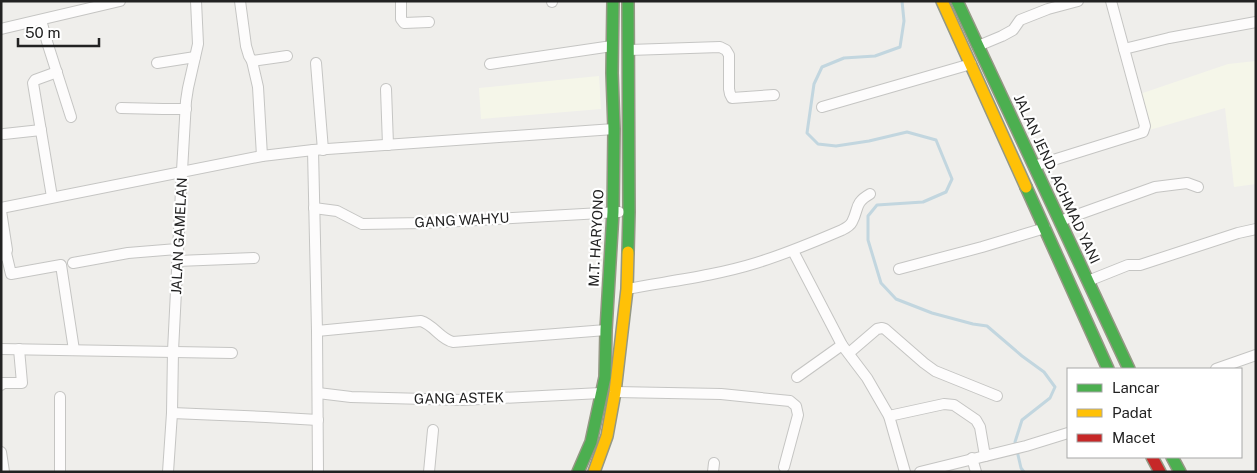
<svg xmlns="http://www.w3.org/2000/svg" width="1257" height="473" font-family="'Public Sans',sans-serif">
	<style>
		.education { fill: #f5f6e9 }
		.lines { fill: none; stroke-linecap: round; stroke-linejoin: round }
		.stream { stroke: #c2d6df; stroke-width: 3 }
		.street-casing { stroke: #c5c5c3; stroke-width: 12 }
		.fast-casing { stroke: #949884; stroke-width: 14 }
		.slow-casing { stroke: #949884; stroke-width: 14 }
		.jam-casing { stroke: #949884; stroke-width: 14 }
		.street { stroke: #fdfcfc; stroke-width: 10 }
		.fast { stroke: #4caf50; stroke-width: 11 }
		.slow { stroke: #ffc107; stroke-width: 11 }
		.jam { stroke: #c62828; stroke-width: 11 }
		.labels { text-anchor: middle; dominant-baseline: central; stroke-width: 4.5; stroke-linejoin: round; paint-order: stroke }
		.street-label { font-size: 14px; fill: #222; stroke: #fff }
	</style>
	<rect width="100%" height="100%" fill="#efeeeb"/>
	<g class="education">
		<path d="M1256,61V184L1234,187L1225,108L1146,131L1134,96L1228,64Z"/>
		<path d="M599,76L601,109L481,119L479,88Z"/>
	</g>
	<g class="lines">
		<path class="stream" d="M902,1L904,21L900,47L875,56L844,58L822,67L814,84L807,133L818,144L836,146L869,141L907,132L936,140L952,179L946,192L923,202L877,205L868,216V240L881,283L896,299L932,313L973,324L987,326L1022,356L1044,372L1055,387L1050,398L1022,420L1015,442L1021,468L1024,472"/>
		<defs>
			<g id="street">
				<path d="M240,1L246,46L249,56L252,61L258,87L262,156"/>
				<path d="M401,1V19L404,23L429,22"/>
				<path d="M552,1V2"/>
				<path d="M41,20L48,45L71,117"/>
				<path d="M1,29L120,1"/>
				<path d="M978,46L1002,36L1013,30L1020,20L1048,9L1078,1"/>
				<path d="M1124,49L1169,38L1256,22"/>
				<path d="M629,50L720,47L726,50L729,55V89L730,94L732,98L774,95"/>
				<path d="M252,61L287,56"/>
				<path d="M157,63L195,57"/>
				<path d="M316,63L323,150"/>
				<path d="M490,64L612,46"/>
				<path d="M386,89L388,145"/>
				<path d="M822,107L971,64"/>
				<path d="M121,108L163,109H186"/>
				<path d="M4,134L41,130"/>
				<path d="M313,150L317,331L318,472"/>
				<path d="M1034,166L1143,132L1145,126L1111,1"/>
				<path d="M52,197L33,83L35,80L57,72"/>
				<path d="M1,208L262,156L313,150L614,129"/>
				<path d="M314,208L337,211L362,224L424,223L619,212"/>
				<path d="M1,211L7,250L6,253L1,256"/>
				<path d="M1060,221L1155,187L1187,183L1198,187"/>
				<path d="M793,251L842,345L867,378L889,416L905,472"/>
				<path d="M6,253L11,274L61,265L74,350"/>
				<path d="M177,261L254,258"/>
				<path d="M73,263L128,253L177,249"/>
				<path d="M899,269L982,247L1045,228"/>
				<path d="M1088,281L1128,265H1140L1238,233L1256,229"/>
				<path d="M627,289C670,281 714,276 756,263C785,254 814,242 842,230C846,228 850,226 852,222C859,209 854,203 870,194"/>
				<path d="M317,331L421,321C434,325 440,339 453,342L606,330"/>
				<path d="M1,349L232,353"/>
				<path d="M849,353L877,329L882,328L885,329L924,363L935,371L997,396"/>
				<path d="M1216,369L1256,355"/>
				<path d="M797,377L842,345"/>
				<path d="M1,385L3,383H22L19,349"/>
				<path d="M615,392L721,394L790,401L796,406L798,415L784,467"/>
				<path d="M318,393L351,397L462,400L601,393"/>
				<path d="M172,413L266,417L318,420"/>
				<path d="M889,416L944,404L954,405L976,420L980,427L985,456"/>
				<path d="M1,452L4,472"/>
				<path d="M972,458L976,472"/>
				<path d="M60,472V397"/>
				<path d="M168,472L172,413L173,351L182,171L186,101L188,88L198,44L196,1"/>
				<path d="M429,472L433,430"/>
				<path d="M713,472L714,463"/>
				<path d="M920,472L1026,446L1068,433"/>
			</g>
			<g id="fast">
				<path d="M957,1L1129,369"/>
				<path d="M1026,187L1108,369"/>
				<path d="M628,252L629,212L628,1"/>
				<path d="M1172,457L1180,472"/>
				<path d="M578,472L591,442L605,377L606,330L613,212L614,129L612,73L613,1"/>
			</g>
			<g id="slow">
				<path d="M942,1L1026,187"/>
				<path d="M594,472L607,436L615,392L627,289L628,252"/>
			</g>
			<path id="jam" d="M1152,457L1160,472"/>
		</defs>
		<use href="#street" class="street-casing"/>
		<use href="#fast" class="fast-casing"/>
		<use href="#slow" class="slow-casing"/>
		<use href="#jam" class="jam-casing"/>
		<use href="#street" class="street"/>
		<use href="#fast" class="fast"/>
		<use href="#slow" class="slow"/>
		<use href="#jam" class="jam"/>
	</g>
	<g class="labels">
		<g class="street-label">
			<text transform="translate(1057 179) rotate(65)">JALAN JEND. ACHMAD YANI</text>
			<text transform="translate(462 220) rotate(-3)">GANG WAHYU</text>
			<text transform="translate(179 236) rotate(-87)">JALAN GAMELAN</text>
			<text transform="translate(596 238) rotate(-87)">M.T. HARYONO</text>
			<text transform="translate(459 398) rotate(-1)">GANG ASTEK</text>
		</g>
	</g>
	<rect width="1257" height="473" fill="none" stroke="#222222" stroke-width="5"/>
	<rect x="1067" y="368" width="175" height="90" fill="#ffffff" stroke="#a7a7a7"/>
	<rect x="1077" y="384" width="25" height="8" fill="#4caf50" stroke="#a7a7a7"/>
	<text x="1112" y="393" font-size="15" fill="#222222">Lancar</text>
	<rect x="1077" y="409" width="25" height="8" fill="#ffc107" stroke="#a7a7a7"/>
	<text x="1112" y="418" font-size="15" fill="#222222">Padat</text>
	<rect x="1077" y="434" width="25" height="8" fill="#c62828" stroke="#a7a7a7"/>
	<text x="1112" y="443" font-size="15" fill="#222222">Macet</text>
	<path d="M18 38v8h81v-8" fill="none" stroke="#222222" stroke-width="2.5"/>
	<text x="25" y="38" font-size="15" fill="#222222" stroke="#ffffff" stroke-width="4" paint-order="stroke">50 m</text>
</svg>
